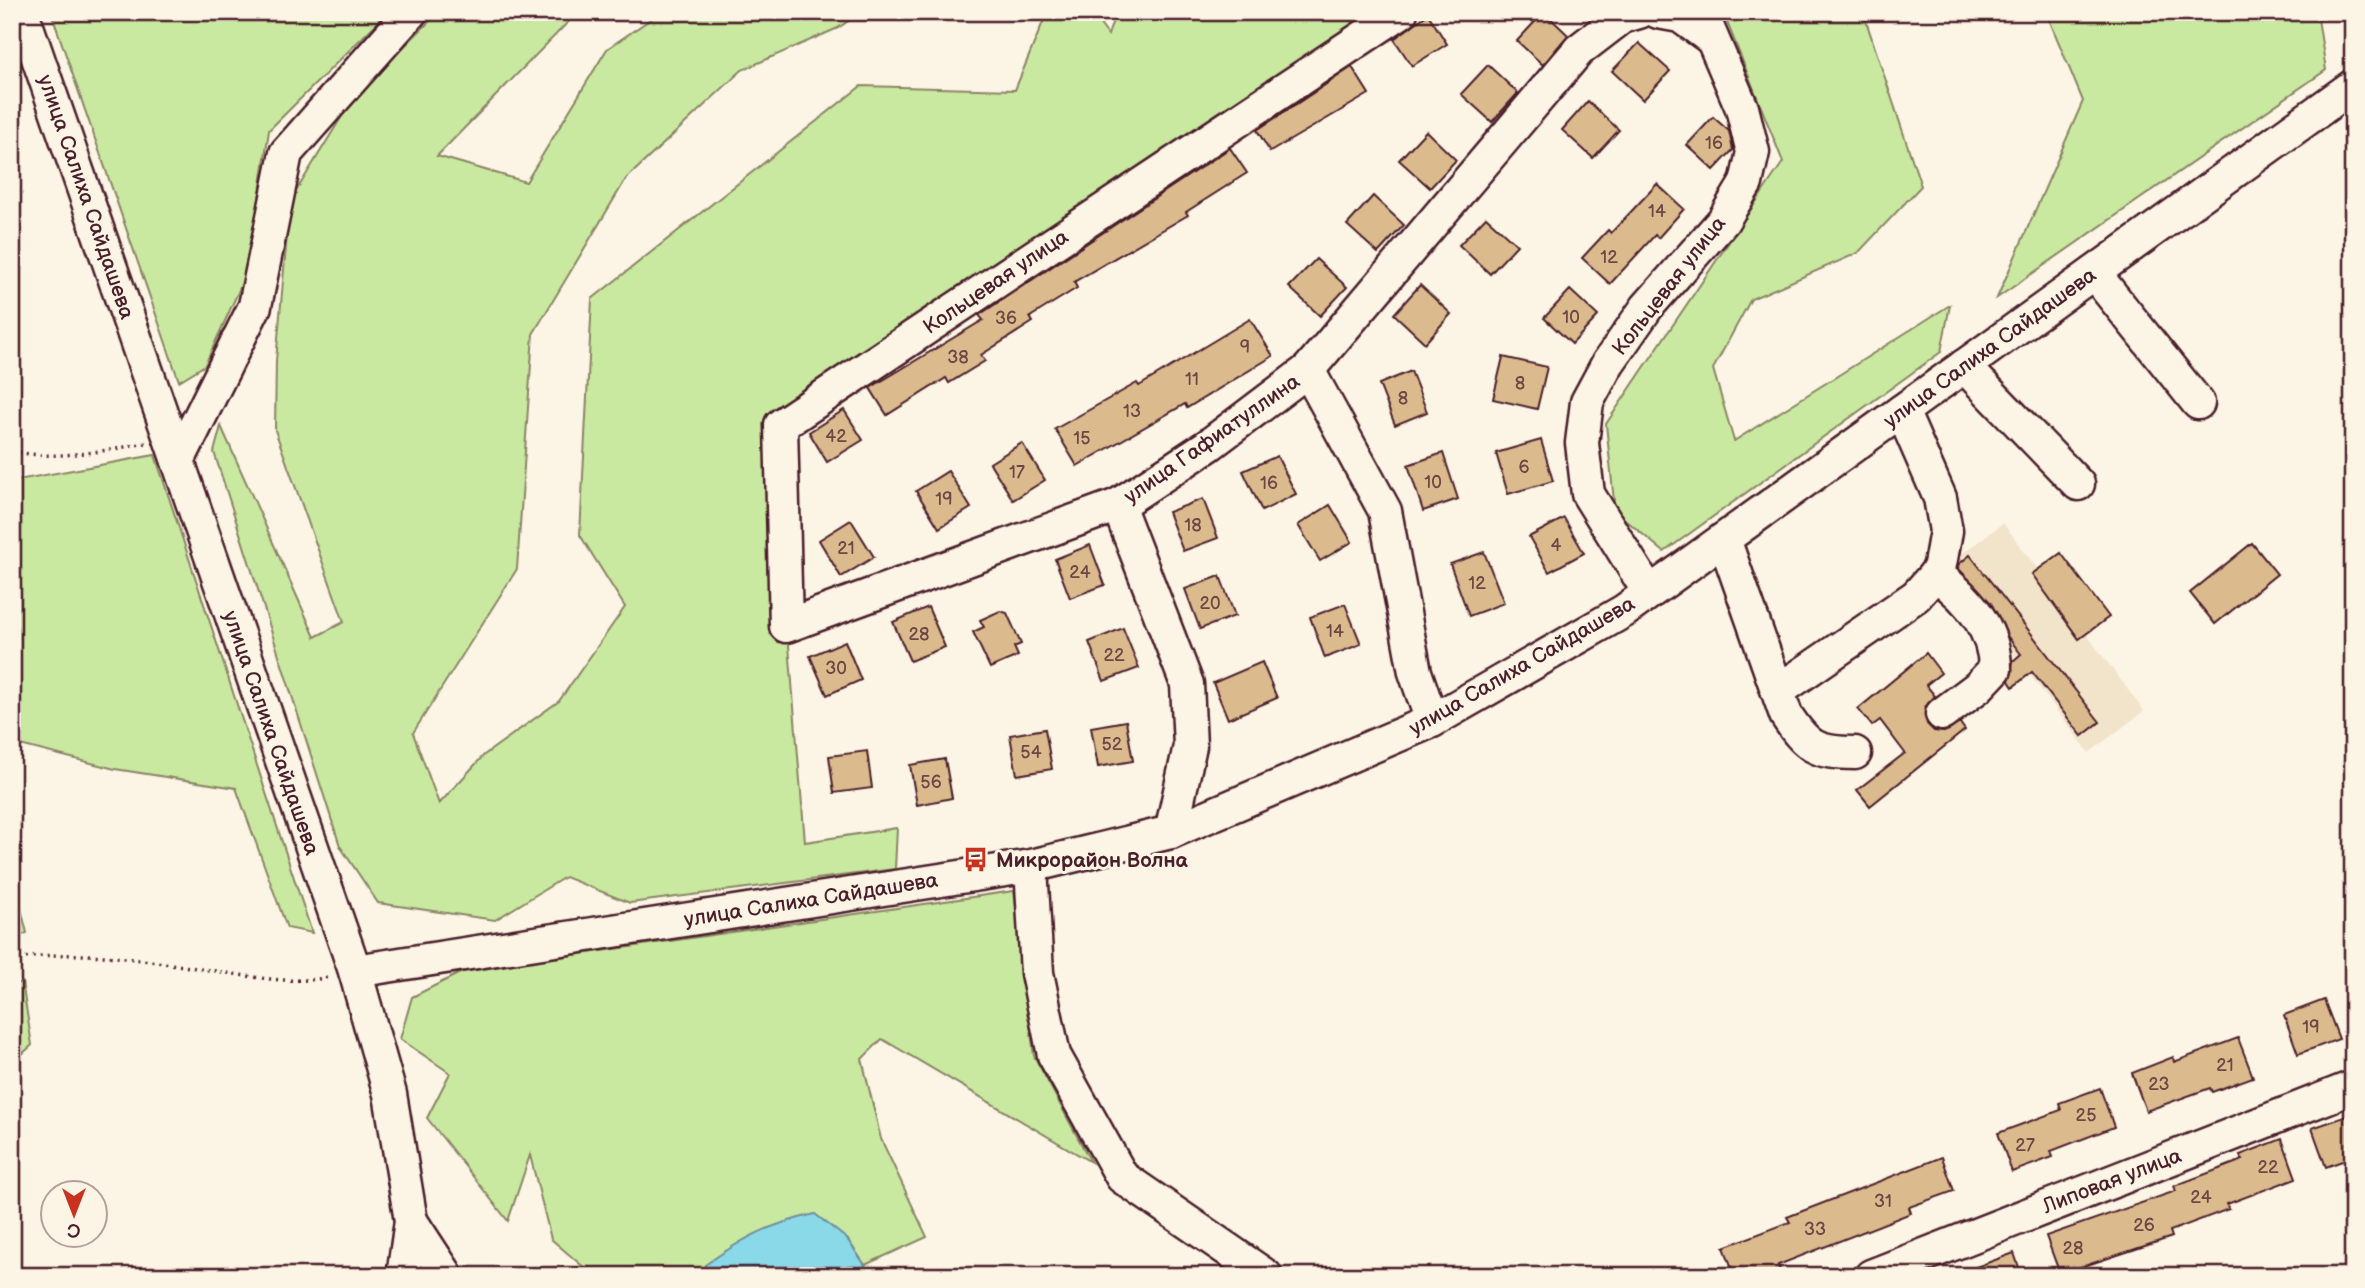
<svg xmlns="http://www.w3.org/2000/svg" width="2365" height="1288" font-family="'Balsamiq Sans',sans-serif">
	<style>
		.built { fill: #f2e4cb }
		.green { fill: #cae9a0; stroke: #8a8466; stroke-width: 2 }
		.water { fill: #8ad9e8; stroke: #708f9c; stroke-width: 2 }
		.building { fill: #dbbb8e; stroke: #4a1f2b; stroke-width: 2 }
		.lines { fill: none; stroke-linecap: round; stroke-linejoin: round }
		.minor-casing { stroke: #4a1f2b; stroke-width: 37 }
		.path { stroke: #4a1f2b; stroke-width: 3.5; stroke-dasharray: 2 5; stroke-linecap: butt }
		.minor { stroke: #fcf5e5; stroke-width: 32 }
		.labels { text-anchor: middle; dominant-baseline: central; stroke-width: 6; stroke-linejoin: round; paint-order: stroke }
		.number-label { font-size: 18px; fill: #6e4644 }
		.street-label { font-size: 21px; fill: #4a1f2b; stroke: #fcf5e5 }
		.poi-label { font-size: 21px; font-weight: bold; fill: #4a1f2b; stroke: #fcf5e5; text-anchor: start }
	</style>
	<rect width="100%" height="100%" fill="#fcf5e5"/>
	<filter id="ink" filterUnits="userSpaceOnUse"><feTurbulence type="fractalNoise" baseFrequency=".0143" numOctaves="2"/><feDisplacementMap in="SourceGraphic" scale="14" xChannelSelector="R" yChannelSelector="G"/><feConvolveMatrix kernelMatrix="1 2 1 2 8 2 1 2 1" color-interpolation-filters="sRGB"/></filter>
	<g filter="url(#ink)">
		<path class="built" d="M2003,523L2144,711L2089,753L1947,565Z"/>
		<g class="green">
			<path d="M51,12H388L269,130L249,268L205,365L179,381Z"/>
			<path d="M439,12H578L437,156L526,182L607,49L661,12H861L838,28L742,70L626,179L533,334L517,569L413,733L439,804L484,755L559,701L625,607L580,535L592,299L861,86L1015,90L1047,12H1091L1108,35L1116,12H1372L770,412L805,842L897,828L895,869L630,903L565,877L495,920L378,903L340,846L214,452L221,426L315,637L344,622L275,430L276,361L290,201L355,95Z"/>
			<path d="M1723,12H1863L1921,186L1858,253L1751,299L1713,369L1734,441L1950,305L1941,352L1664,552L1615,511L1606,424L1783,162Z"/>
			<path d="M2046,12H2317L2326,70L1997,298L2083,101Z"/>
			<path d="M155,455L312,933L287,928L236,788L115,769L12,743V481Z"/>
			<path d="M12,873L27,933L12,939Z"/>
			<path d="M1014,891L1034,1056L1091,1162L882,1039L862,1059L881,1139L927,1237L865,1265L847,1239L706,1265L703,1276H594L551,1239L530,1155L508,1221L427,1118L450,1073L400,1039L412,997L464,971Z"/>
			<path d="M22,982L32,1045L12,1063V985Z"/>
		</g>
		<path class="water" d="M815,1214L847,1239L865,1265L863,1276H703L705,1265C745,1237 767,1225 815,1214Z"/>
		<g class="building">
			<path d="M1544,12L1568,35L1543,65L1517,41Z"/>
			<path d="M1428,14L1447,44L1412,66L1394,39Z"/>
			<path d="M1639,43L1670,71L1643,100L1612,71Z"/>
			<path d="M1488,65L1518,93L1492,122L1461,94Z"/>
			<path d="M1352,67L1369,94L1270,152L1257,130Z"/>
			<path d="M1588,101L1619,130L1593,158L1562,130Z"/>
			<path d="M1713,117L1729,131L1733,150L1714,170L1687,145Z"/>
			<path d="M1426,131L1456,160L1430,188L1399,160Z"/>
			<path d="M1230,148L1247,173L1186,212L1188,215L1074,282L1077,288L1030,317L1033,322L981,355L985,361L949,383L946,378L887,415L870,388L983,320L979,315Z"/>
			<path d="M1657,184L1684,209L1658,238L1655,235L1610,284L1582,258L1608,230L1611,233Z"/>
			<path d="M1373,196L1404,225L1378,253L1347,225Z"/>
			<path d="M1486,217L1517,245L1490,274L1459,245Z"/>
			<path d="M1316,259L1347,287L1320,316L1289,287Z"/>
			<path d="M1420,285L1451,314L1425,343L1394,314Z"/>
			<path d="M1570,290L1598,316L1572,344L1544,318Z"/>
			<path d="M1250,319L1273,356L1187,408L1185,404L1077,466L1055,429L1137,383L1139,386Z"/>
			<path d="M1503,357L1547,367L1537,409L1493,399Z"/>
			<path d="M1411,371L1427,412L1395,425L1379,384Z"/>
			<path d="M844,410L863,440L827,462L809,432Z"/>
			<path d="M1541,440L1553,481L1508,494L1496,453Z"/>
			<path d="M1022,443L1045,480L1013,500L990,463Z"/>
			<path d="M1443,453L1458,499L1423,511L1408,465Z"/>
			<path d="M1277,456L1296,494L1262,511L1243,471Z"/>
			<path d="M948,471L971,508L939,528L916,491Z"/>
			<path d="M1203,499L1218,538L1183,551L1168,512Z"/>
			<path d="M1330,505L1352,542L1320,561L1298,525Z"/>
			<path d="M1564,518L1584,553L1549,572L1529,537Z"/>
			<path d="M851,520L874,557L841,577L819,540Z"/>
			<path d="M2252,543L2277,574L2215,624L2190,593Z"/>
			<path d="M1090,545L1105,585L1070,598L1055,559Z"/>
			<path d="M1484,552L1504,603L1469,616L1450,564Z"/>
			<path d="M2061,553L2109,617L2079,639L2032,574Z"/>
			<path d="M1970,555L2100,722L2082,736L2032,672L2013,687L2009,681L2013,661L2021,654L2008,637L1991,603L1958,568L1959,564Z"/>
			<path d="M1220,576L1235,616L1200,629L1185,589Z"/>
			<path d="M1345,604L1361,644L1325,658L1310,617Z"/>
			<path d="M928,607L945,647L910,661L893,622Z"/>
			<path d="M1000,611L1007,613L1021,644L1014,647L1018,656L990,668L973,632L984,627L980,620Z"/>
			<path d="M1123,628L1139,668L1104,681L1089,642Z"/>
			<path d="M845,641L861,680L827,695L810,656Z"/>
			<path d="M1926,653L1941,673L1926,685L1935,696L1925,707L1927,724L1934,731L1944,732L1960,723L1965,730L1870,806L1857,790L1905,753L1880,720L1872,726L1858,709Z"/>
			<path d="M1262,662L1277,698L1228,719L1213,683Z"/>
			<path d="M1126,721L1133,761L1098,767L1091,727Z"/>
			<path d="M1045,729L1052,769L1017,775L1010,735Z"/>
			<path d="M867,751L872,788L834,793L829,756Z"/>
			<path d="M945,759L952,798L917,805L910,765Z"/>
			<path d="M2324,1000L2339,1039L2298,1054L2284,1015Z"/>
			<path d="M2238,1038L2253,1077L2212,1092L2210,1088L2146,1111L2132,1073L2173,1057L2174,1062Z"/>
			<path d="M2100,1088L2114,1127L2051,1151L2053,1157L2012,1172L1998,1133L2061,1110L2059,1103Z"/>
			<path d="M2353,1114V1157L2326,1167L2312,1128Z"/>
			<path d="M2282,1139L2296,1178L2227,1204L2229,1209L2170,1231L2172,1237L2060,1274L2046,1236L2176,1191L2174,1186L2243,1160L2240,1155Z"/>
			<path d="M1942,1157L1954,1191L1909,1207L1911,1213L1778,1265L1780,1270L1764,1276H1735L1724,1247L1790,1222L1787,1217Z"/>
			<path d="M2014,1253L2022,1276H1957V1274Z"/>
		</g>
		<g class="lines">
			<defs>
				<g id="minor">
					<path d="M22,12L355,971L390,1094L411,1221L403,1276"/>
					<path d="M1401,12L781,425L786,626L1118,505L1209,445L1308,370L1579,50L1622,17L1639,12"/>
					<path d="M1658,12L1680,16L1712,39"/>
					<path d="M2094,273L2198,403"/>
					<path d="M1964,366L2078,484"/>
					<path d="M1308,370L1385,511L1415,672L1432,721"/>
					<path d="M178,461L255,306L286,153L411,12"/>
					<path d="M1118,505L1187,684L1190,746L1171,832"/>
					<path d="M1724,539L1786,715C1807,747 1816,753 1855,753"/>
					<path d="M1935,574C1967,597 1995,628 1995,669L1978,687L1942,714"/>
					<path d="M1649,592L1588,494L1582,443L1587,402L1608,363L1647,307L1723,221L1746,183L1753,152L1742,108L1701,12"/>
					<path d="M1778,691L1916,596L1939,570L1946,531L1940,498L1902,411"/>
					<path d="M1031,866L1037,973L1054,1055L1122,1177L1266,1276"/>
					<path d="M355,971L1031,866L1171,832L1432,721L1624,611L2353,86"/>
					<path d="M411,1221L447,1276"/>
					<path d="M1871,1276L2353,1087"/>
				</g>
			</defs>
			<use href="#minor" class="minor-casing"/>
			<g class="path">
				<path d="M12,451C55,461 104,451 146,443"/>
				<path d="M12,960C81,947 148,961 216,971C252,977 293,985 329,977"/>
			</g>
			<use href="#minor" class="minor"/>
		</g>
	</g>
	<defs>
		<symbol id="bus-bare" viewBox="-9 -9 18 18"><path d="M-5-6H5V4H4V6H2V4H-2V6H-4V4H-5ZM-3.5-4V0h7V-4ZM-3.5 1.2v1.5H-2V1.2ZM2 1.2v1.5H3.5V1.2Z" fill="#c8321e" stroke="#fcf5e5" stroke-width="2.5" paint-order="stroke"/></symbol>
	</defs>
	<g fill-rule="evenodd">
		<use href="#bus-bare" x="958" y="842" width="35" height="35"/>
	</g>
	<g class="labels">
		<g class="number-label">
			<text x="1714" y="143">16</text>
			<text x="1657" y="211">14</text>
			<text x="1609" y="257">12</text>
			<text x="1571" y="317">10</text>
			<text x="1006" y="318">36</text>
			<text x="1245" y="347">9</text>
			<text x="958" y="357">38</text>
			<text x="1192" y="379">11</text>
			<text x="1520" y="383">8</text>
			<text x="1403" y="398">8</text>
			<text x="1132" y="411">13</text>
			<text x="836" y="436">42</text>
			<text x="1082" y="438">15</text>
			<text x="1524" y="467">6</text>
			<text x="1017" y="472">17</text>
			<text x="1433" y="482">10</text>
			<text x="1269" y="483">16</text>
			<text x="944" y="499">19</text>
			<text x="1193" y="525">18</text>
			<text x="1556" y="545">4</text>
			<text x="846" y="548">21</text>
			<text x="1080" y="572">24</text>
			<text x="1477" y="583">12</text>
			<text x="1210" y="603">20</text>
			<text x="1335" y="631">14</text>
			<text x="919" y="634">28</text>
			<text x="1114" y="655">22</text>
			<text x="836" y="668">30</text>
			<text x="1112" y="744">52</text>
			<text x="1031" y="752">54</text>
			<text x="931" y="782">56</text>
			<text x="2311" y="1027">19</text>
			<text x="2225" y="1065">21</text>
			<text x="2159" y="1084">23</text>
			<text x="2086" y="1115">25</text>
			<text x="2025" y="1145">27</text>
			<text x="2268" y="1167">22</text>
			<text x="2201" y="1197">24</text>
			<text x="1883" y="1201">31</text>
			<text x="2144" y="1225">26</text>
			<text x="1815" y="1229">33</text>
			<text x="2073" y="1248">28</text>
		</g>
		<g class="street-label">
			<text transform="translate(86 197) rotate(71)">улица Салиха Сайдашева</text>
			<text transform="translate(996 282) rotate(-34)">Кольцевая улица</text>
			<text transform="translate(1669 286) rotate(-52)">Кольцевая улица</text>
			<text transform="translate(1990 348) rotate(-36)">улица Салиха Сайдашева</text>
			<text transform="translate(1212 439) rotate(-35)">улица Гафиатуллина</text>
			<text transform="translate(1522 666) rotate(-30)">улица Салиха Сайдашева</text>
			<text transform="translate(271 733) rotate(71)">улица Салиха Сайдашева</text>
			<text transform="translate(811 900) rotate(-9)">улица Салиха Сайдашева</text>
			<text transform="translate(2112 1181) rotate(-21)">Липовая улица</text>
		</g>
		<g class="poi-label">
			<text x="996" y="860">Микрорайон Волна</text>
		</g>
	</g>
	<rect width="2365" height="1288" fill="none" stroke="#fcf5e5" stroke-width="42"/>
	<rect x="21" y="21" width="2323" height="1246" fill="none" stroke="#4a1f2b" stroke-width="2.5" filter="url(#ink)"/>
	<g transform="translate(74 1214) rotate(180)"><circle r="33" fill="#fcf5e5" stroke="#b59f9b" stroke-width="2"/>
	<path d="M0-5L12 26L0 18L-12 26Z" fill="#c8321e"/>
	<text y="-10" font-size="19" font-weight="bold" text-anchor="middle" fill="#4a1f2b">С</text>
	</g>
</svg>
